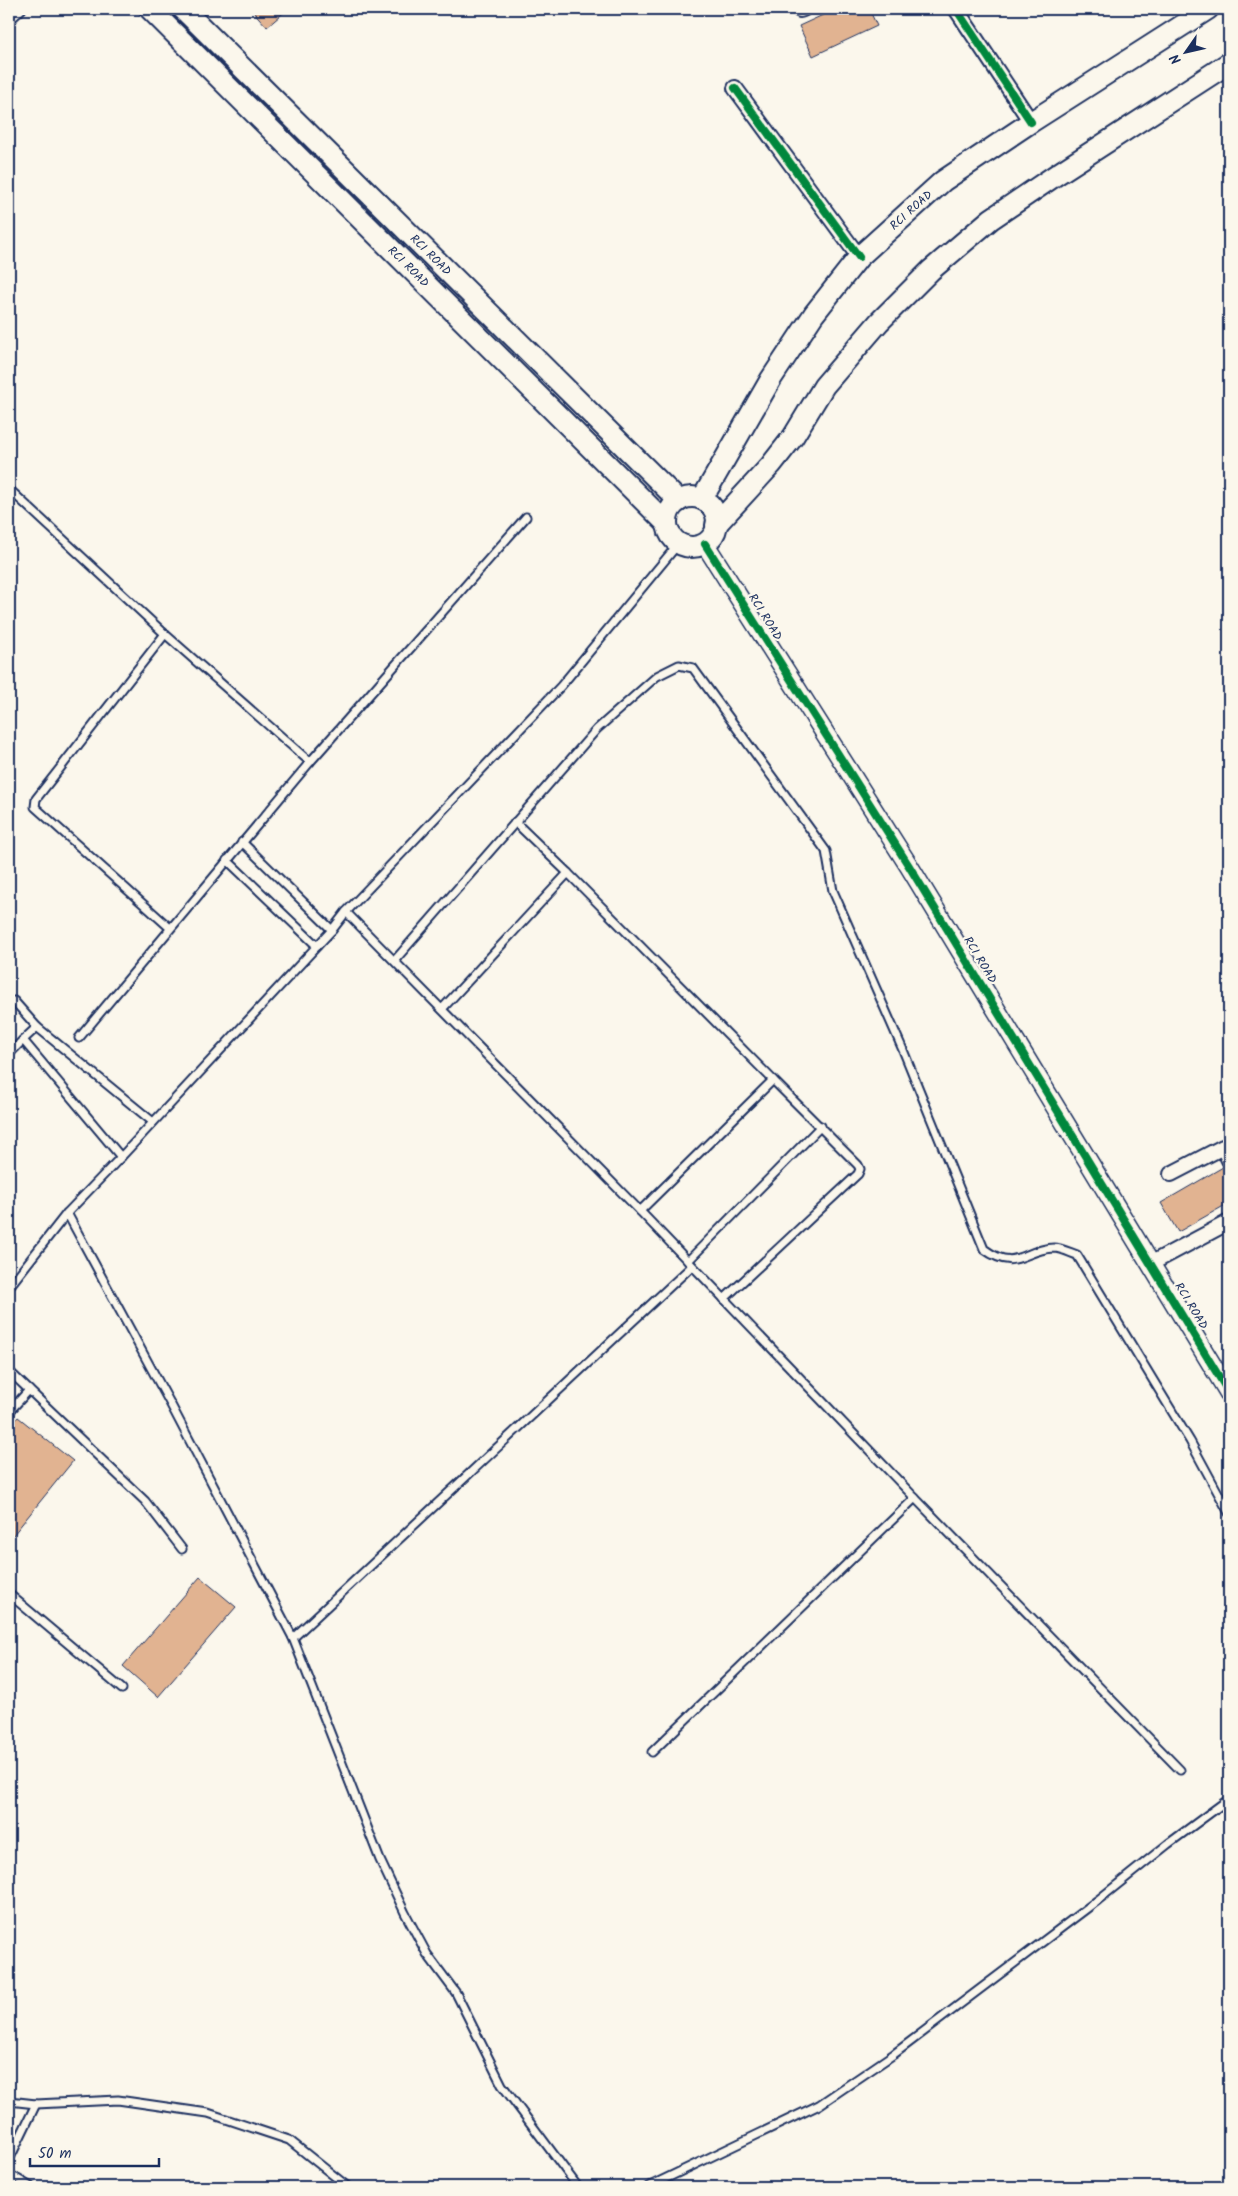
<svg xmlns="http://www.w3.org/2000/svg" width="1238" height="2196" font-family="Kalam,sans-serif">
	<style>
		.building { fill: #e1b391; stroke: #1b2f5e }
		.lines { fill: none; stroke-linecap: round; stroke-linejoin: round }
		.service-casing { stroke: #1b2f5e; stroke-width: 11 }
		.minor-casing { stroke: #1b2f5e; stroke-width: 18 }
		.tertiary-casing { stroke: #1b2f5e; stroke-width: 21 }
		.secondary-casing { stroke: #1b2f5e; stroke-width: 24 }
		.service { stroke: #fbf7ec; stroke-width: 7 }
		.minor { stroke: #fbf7ec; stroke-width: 14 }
		.tertiary { stroke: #fbf7ec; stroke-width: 18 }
		.secondary { stroke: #fbf7ec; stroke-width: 20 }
		.cycleway-casing { stroke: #fbf7ec; stroke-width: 11 }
		.cycleway { stroke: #00873e; stroke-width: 8 }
		.labels { text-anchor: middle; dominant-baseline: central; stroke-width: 4.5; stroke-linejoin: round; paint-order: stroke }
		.street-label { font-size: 12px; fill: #1b2f5e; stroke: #fbf7ec }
	</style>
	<rect width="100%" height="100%" fill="#fbf7ec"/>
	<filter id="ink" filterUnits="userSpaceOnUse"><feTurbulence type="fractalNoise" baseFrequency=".02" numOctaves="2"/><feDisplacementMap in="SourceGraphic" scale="10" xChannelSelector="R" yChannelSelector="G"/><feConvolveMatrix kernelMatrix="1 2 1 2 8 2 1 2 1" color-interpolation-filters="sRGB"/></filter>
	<g filter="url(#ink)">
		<g class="building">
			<path d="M251,9H288L267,27Z"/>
			<path d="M836,9H869L877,26L813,56L799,26Z"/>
			<path d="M1223,1167L1229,1177V1203L1178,1232L1161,1203Z"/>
			<path d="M18,1417L73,1461L9,1540V1428Z"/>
			<path d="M200,1577L236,1607L158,1697L123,1666Z"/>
		</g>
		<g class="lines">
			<defs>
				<g id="service">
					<path d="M9,21L22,9"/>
					<path d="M9,489L165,634L310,762L79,1038"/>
					<path d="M165,634L36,799L35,807L170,928"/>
					<path d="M310,762L526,517"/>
					<path d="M515,822L568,873"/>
					<path d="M242,842L332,930"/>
					<path d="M227,860L317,946"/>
					<path d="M346,912L640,1211L915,1498L1180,1770"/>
					<path d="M395,960L597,729L657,676L679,665L693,668L826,851L833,891L903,1050L984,1249C1017,1273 1023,1249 1054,1248C1061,1248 1071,1253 1077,1255L1190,1441L1229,1513"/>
					<path d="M9,1005L14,1001L37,1027L23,1040"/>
					<path d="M442,1009L568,873L773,1080L640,1211"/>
					<path d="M37,1027L153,1122"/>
					<path d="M9,1054L23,1040L121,1157"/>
					<path d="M67,1213L170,1403L293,1638L380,1860L405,1913L427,1954L456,1993L502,2085L578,2187"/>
					<path d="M688,1261L821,1126"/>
					<path d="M9,1287L67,1213L121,1157L332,930L346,912L561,686L679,543"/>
					<path d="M724,1299L858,1174L860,1169L858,1165L773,1080"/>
					<path d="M9,1371L29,1390L9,1412"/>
					<path d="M29,1390L145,1501L182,1549"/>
					<path d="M9,1594L122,1689"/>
					<path d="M293,1638L692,1266"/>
					<path d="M652,1752L915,1498"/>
					<path d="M9,2101L36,2104L118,2100L208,2113L289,2140L348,2187"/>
					<path d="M9,2160L36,2104"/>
					<path d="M9,2174L31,2187"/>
					<path d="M648,2187L819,2105L894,2054L1098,1900L1168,1844L1229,1799"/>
				</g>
				<g id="minor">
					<path d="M956,9L1031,122"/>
					<path d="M800,10L803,9"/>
					<path d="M735,88L859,257"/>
					<path d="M1171,1174L1223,1147L1229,1160"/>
					<path d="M1152,1263L1229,1222"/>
				</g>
				<path id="tertiary" d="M705,544L909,866L1229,1393"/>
				<g id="secondary">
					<path id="s1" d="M150,9L667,524"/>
					<path id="s2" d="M183,9L679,501"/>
					<circle cx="692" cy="522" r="25"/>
					<path id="s3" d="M702,499L771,379L814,314L859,257L943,181L1031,122L1208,9"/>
					<path d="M716,525L771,465L793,437L824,386L879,322L931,270L991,219L1056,175L1229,63"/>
				</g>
			</defs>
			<use href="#service" class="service-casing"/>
			<use href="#minor" class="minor-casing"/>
			<use href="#tertiary" class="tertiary-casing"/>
			<use href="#secondary" class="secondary-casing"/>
			<use href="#service" class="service"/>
			<use href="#minor" class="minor"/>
			<use href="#tertiary" class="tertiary"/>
			<use href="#secondary" class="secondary"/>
			<defs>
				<g id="cycleway">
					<path d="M956,9L1031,122"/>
					<path d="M735,88L859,257"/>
					<path d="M705,544L909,866L1229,1393"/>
				</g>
			</defs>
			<use href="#cycleway" class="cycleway-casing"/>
			<use href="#cycleway" class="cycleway"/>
		</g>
	</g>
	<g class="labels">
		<g class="street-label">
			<text stroke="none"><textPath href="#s3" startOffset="359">RCI ROAD</textPath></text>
			<text stroke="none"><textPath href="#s2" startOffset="349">RCI ROAD</textPath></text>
			<text stroke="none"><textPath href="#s1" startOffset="365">RCI ROAD</textPath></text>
			<text transform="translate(765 617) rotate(58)">RCI ROAD</text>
			<text transform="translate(980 960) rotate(59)">RCI ROAD</text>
			<text transform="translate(1191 1306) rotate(59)">RCI ROAD</text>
		</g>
	</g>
	<rect width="1238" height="2196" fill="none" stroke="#fbf7ec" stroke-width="30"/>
	<rect x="15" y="15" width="1208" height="2166" fill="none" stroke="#1b2f5e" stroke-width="2" filter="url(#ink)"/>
	<g transform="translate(1186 52) rotate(236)" stroke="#fbf7ec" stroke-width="4" paint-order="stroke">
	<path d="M0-4L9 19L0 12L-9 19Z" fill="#1b2f5e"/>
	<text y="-8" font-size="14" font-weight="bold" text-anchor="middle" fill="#1b2f5e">N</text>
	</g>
	<path d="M30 2158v8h129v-8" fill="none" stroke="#1b2f5e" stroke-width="2.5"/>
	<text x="38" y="2158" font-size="15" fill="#1b2f5e" stroke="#fbf7ec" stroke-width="4" paint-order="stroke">50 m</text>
</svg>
